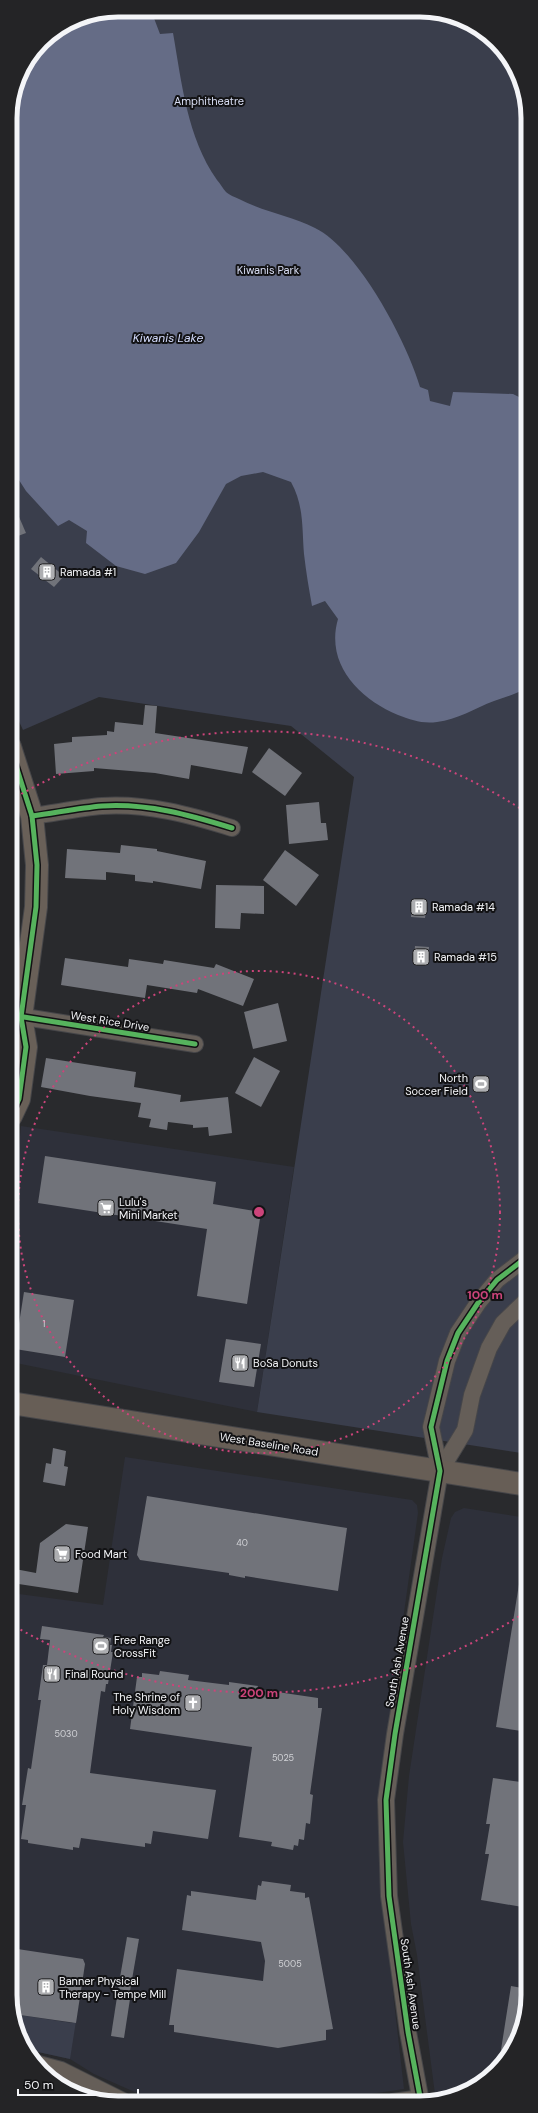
<svg xmlns="http://www.w3.org/2000/svg" width="538" height="2113" font-family="'DM Sans',sans-serif">
	<style>
		.built { fill: #2e303a }
		.green { fill: #3a3e4c }
		.water { fill: #656c86 }
		.building { fill: #71737a }
		.lines { fill: none; stroke-linecap: round; stroke-linejoin: round }
		.street-casing { stroke: #464649; stroke-width: 18 }
		.secondary-casing { stroke: #464649; stroke-width: 24 }
		.primary-casing { stroke: #464649; stroke-width: 24 }
		.street { stroke: #655e58; stroke-width: 16 }
		.secondary { stroke: #696058; stroke-width: 22 }
		.primary { stroke: #675e56; stroke-width: 22 }
		.cycleway-casing { stroke: #121214; stroke-width: 8 }
		.cycleway { stroke: #56b35d; stroke-width: 5 }
		.ring { fill: none; stroke: #cc447a; stroke-width: 2; stroke-dasharray: 2 4 }
		.labels { text-anchor: middle; dominant-baseline: central; stroke-width: 4; stroke-linejoin: round; paint-order: stroke }
		.number-label { font-size: 9px; fill: #d3d4d8 }
		.park-label { font-size: 11px; fill: #dadff5; stroke: #121214 }
		.poi-label { font-size: 11px; fill: #f4f5f8; stroke: #121214; text-anchor: start }
		.street-label { font-size: 11px; fill: #f4f5f8; stroke: #121214 }
		.water-label { font-size: 12px; font-style: italic; fill: #d4dcfd; stroke: #121214 }
		.rim { fill: none; stroke: #f4f5f8; stroke-width: 5 }
		.centre { fill: #cc447a; stroke: #121214; stroke-width: 2 }
		.ring-label { font-size: 12px; text-anchor: middle; font-weight: bold; fill: #cc447a; stroke: #121214; stroke-width: 4; stroke-linejoin: round; paint-order: stroke }
	</style>
	<rect width="100%" height="100%" fill="#292a2d"/>
	<g class="built">
		<path d="M21,1126L294,1167L257,1412L11,1362V1228Z"/>
		<path d="M125,1457L412,1500L417,1505L418,1513L377,1805L382,1896L404,2089L316,2102L155,2101L94,2074L70,2059L29,2050L11,2009V1593L103,1605Z"/>
		<path d="M464,1508L528,1518V2002L520,2037L501,2066L474,2089L436,2102L417,1955L411,1924L403,1842L409,1776L442,1558L451,1518L455,1512Z"/>
	</g>
	<g class="green">
		<path d="M118,10L441,12C452,16 463,19 473,24C508,42 518,82 527,117L528,1454L257,1412L354,777L291,726L99,697L23,730L10,702V111L18,76L42,41L77,18Z"/>
		<path d="M13,2014L72,2023L76,2021L70,2059L29,2050Z"/>
	</g>
	<path class="water" d="M118,10H156L152,13L160,34L173,33C182,84 187,137 217,180C220,183 223,189 226,192C229,195 235,197 239,199C264,212 291,216 315,228C358,249 407,342 420,387L428,390L430,401L450,406L453,392L513,394L527,401V688C516,694 505,697 494,701C475,708 457,720 437,722C422,724 412,720 398,715C359,699 325,664 338,619L325,601L312,606C309,589 306,572 304,554C302,529 304,505 291,482L263,472L241,476L226,484L199,532L176,563L145,574L116,566L86,543L87,531L69,520L58,526L26,491L10,466V111L18,76L42,41L77,18Z"/>
	<g class="building">
		<path d="M10,496L26,533L10,539Z"/>
		<path d="M41,557L64,576L54,587L31,569Z"/>
		<path d="M145,705L157,706L155,733L248,747L242,774L191,765L189,779L155,773L94,768V771L56,774L54,744L72,742V737L107,735V731L114,732L115,722L143,725Z"/>
		<path d="M269,748L302,773L285,796L252,772Z"/>
		<path d="M319,802L321,823H326L328,840L289,844L286,805Z"/>
		<path d="M121,845L157,849V851L206,861L201,889L153,881V883L135,881V875L106,872V880L65,878L67,849L120,853Z"/>
		<path d="M285,850L319,875L296,906L263,880Z"/>
		<path d="M216,885L264,886V914L241,913L240,929L215,928Z"/>
		<path d="M412,903L427,904L425,918L411,917Z"/>
		<path d="M415,946L429,947L428,962L414,961Z"/>
		<path d="M65,958L128,967L129,959L163,964L164,960L214,968L216,964L254,979L243,1006L198,989L197,993L147,985L145,998L61,985Z"/>
		<path d="M278,1003L287,1041L253,1049L244,1012Z"/>
		<path d="M254,1057L280,1071L261,1107L235,1093Z"/>
		<path d="M46,1058L136,1072L134,1087L181,1095L180,1102L228,1097L232,1133L209,1136L208,1127L193,1128V1125L168,1122L167,1130L149,1127L151,1119L138,1117L141,1103L90,1096L41,1087Z"/>
		<path d="M45,1156L216,1182L213,1204L261,1212L247,1304L197,1296L207,1229L38,1203Z"/>
		<path d="M24,1292L74,1300L65,1357L15,1349Z"/>
		<path d="M226,1339L261,1344L254,1387L219,1382Z"/>
		<path d="M53,1448L66,1451L64,1466L68,1467L65,1486L43,1482L46,1463L51,1464Z"/>
		<path d="M147,1496L347,1528L338,1591L245,1576V1578L229,1575V1573L140,1560L137,1555Z"/>
		<path d="M66,1524L88,1527L78,1593L12,1583L15,1569L36,1573L40,1543Z"/>
		<path d="M520,1578L528,1579V1732L496,1727Z"/>
		<path d="M42,1626L104,1635L103,1637L111,1638L110,1645H112L111,1652H113L108,1684H106L105,1692L101,1691L90,1773L216,1790L208,1839L153,1831L151,1844L145,1843V1847L81,1838L79,1848L73,1847V1850L28,1843V1840L21,1839L26,1805H22L28,1768L31,1769L41,1700H38L43,1665H47L50,1640L40,1639Z"/>
		<path d="M160,1671L189,1675L188,1680L229,1685V1682L258,1686L257,1689L318,1698V1708H322L310,1794L313,1795L312,1804L310,1824L306,1823L304,1840L299,1839L298,1846L294,1845L293,1850L271,1846L272,1842L239,1837L252,1747L130,1729L137,1677H142V1673L159,1675Z"/>
		<path d="M493,1778L528,1783V1908L481,1900L489,1854H485L490,1824H486Z"/>
		<path d="M262,1881L291,1885L290,1891L305,1893V1898L309,1897L333,2029L326,2030V2040L278,2048L174,2032V2025H169L177,1969L263,1981L265,1961L261,1942L182,1930L187,1895L191,1896V1891L256,1900L258,1885L261,1886Z"/>
		<path d="M127,1937L139,1939L130,1991L118,1989Z"/>
		<path d="M11,1948L83,1959L85,1964L76,2023L13,2014L11,2010Z"/>
		<path d="M511,1986L528,1989V2002L520,2037L498,2069Z"/>
		<path d="M117,1997L130,1999L124,2038L111,2036Z"/>
	</g>
	<g class="lines">
		<defs>
			<g id="street">
				<path d="M32,816C55,813 79,808 102,806C147,803 190,815 232,828"/>
				<path d="M12,1015L195,1044"/>
				<path d="M440,1471L465,1430L472,1395L489,1348L503,1323L528,1299"/>
				<path d="M35,2063L61,2070L123,2101"/>
				<path d="M393,2102L421,2098"/>
				<path d="M421,2102L408,2032L389,1896L386,1800L395,1734L440,1471L431,1427L447,1361L458,1333L478,1303L497,1280L527,1257"/>
			</g>
			<path id="secondary" d="M10,747L32,816L37,865L36,907L21,1017L26,1047L19,1099L11,1116"/>
			<path id="primary" d="M11,1403L528,1485"/>
		</defs>
		<use href="#street" class="street-casing"/>
		<use href="#secondary" class="secondary-casing"/>
		<use href="#primary" class="primary-casing"/>
		<use href="#street" class="street"/>
		<use href="#secondary" class="secondary"/>
		<use href="#primary" class="primary"/>
		<defs>
			<g id="cycleway">
				<path d="M10,747L32,816L37,865L36,907L21,1017L26,1047L19,1099L11,1116"/>
				<path d="M32,816C55,813 79,808 102,806C147,803 190,815 232,828"/>
				<path d="M11,1015L195,1044"/>
				<path d="M421,2102L408,2032L389,1896L386,1800L395,1734L440,1471L431,1427L447,1361L458,1333L478,1303L497,1280L527,1257"/>
			</g>
		</defs>
		<use href="#cycleway" class="cycleway-casing"/>
		<use href="#cycleway" class="cycleway"/>
	</g>
	<g class="ring">
		<circle cx="259" cy="1212" r="241"/>
		<path d="M524 1613A481 481 0 0 1 11 1624M11 800A481 481 0 0 1 524 811"/>
	</g>
	<defs>
		<symbol id="building-square" viewBox="-11 -11 22 22"><rect x="-9" y="-9" width="18" height="18" rx="4" fill="#adaeb1" stroke="#121214"/><path d="M-4-6H4V6H1V3H-1V6H-4ZM-2.5-4.3h1.7v1.8h-1.7ZM.8-4.3h1.7v1.8H.8ZM-2.5-1h1.7V.8h-1.7ZM.8-1h1.7V.8H.8Z" fill="#fff"/></symbol>
		<symbol id="stadium-square" viewBox="-11 -11 22 22"><rect x="-9" y="-9" width="18" height="18" rx="4" fill="#adaeb1" stroke="#121214"/><path d="M0-5a6.5 5 0 1 0 0 10a6.5 5 0 1 0 0-10ZM-3.5-1.8h7v3.6h-7Z" fill="#fff"/></symbol>
		<symbol id="supermarket-square" viewBox="-11 -11 22 22"><rect x="-9" y="-9" width="18" height="18" rx="4" fill="#adaeb1" stroke="#121214"/><path d="M-6-5.5h2.5l.6 2H6L4.5 2H-2.5L-4.4-4H-6ZM-1.5 3.2a1.3 1.3 0 1 0 .1 0ZM3 3.2a1.3 1.3 0 1 0 .1 0Z" fill="#fff"/></symbol>
		<symbol id="restaurant-square" viewBox="-11 -11 22 22"><rect x="-9" y="-9" width="18" height="18" rx="4" fill="#adaeb1" stroke="#121214"/><path d="M-5-6h1v4h1v-4h1v4h1v-4h1v5L-1.5 .5V6h-2V.5L-5-1ZM5-6V6H3V1.5H1.5Q1.5-4 5-6Z" fill="#fff"/></symbol>
		<symbol id="church-square" viewBox="-11 -11 22 22"><rect x="-9" y="-9" width="18" height="18" rx="4" fill="#adaeb1" stroke="#121214"/><path d="M-1.2-6h2.4v3.5h3.3v2.4h-3.3V6h-2.4V-.1h-3.3v-2.4h3.3Z" fill="#fff"/></symbol>
	</defs>
	<g fill-rule="evenodd">
		<use href="#building-square" x="37" y="562" width="20" height="20"/>
		<use href="#building-square" x="409" y="897" width="20" height="20"/>
		<use href="#building-square" x="411" y="947" width="20" height="20"/>
		<use href="#stadium-square" x="471" y="1074" width="20" height="20"/>
		<use href="#supermarket-square" x="96" y="1198" width="20" height="20"/>
		<use href="#restaurant-square" x="230" y="1353" width="20" height="20"/>
		<use href="#supermarket-square" x="52" y="1544" width="20" height="20"/>
		<use href="#stadium-square" x="91" y="1636" width="20" height="20"/>
		<use href="#restaurant-square" x="42" y="1664" width="20" height="20"/>
		<use href="#church-square" x="183" y="1693" width="20" height="20"/>
		<use href="#building-square" x="36" y="1977" width="20" height="20"/>
	</g>
	<g class="labels">
		<g class="number-label">
			<text x="44" y="1324">1</text>
			<text x="242" y="1543">40</text>
			<text x="66" y="1734">5030</text>
			<text x="283" y="1758">5025</text>
			<text x="290" y="1964">5005</text>
		</g>
		<g class="park-label">
			<text x="209" y="101">Amphitheatre</text>
			<text x="268" y="270">Kiwanis Park</text>
		</g>
		<g class="poi-label">
			<text x="60" y="572">Ramada #1</text>
			<text x="432" y="907">Ramada #14</text>
			<text x="434" y="957">Ramada #15</text>
			<text x="468" y="1078" text-anchor="end">North<tspan x="468" dy="13">Soccer Field</tspan></text>
			<text x="119" y="1202">Lulu's<tspan x="119" dy="13">Mini Market</tspan></text>
			<text x="253" y="1363">BoSa Donuts</text>
			<text x="75" y="1554">Food Mart</text>
			<text x="114" y="1640">Free Range<tspan x="114" dy="13">CrossFit</tspan></text>
			<text x="65" y="1674">Final Round</text>
			<text x="180" y="1697" text-anchor="end">The Shrine of<tspan x="180" dy="13">Holy Wisdom</tspan></text>
			<text x="59" y="1981">Banner Physical<tspan x="59" dy="13">Therapy - Tempe Mill</tspan></text>
		</g>
		<g class="street-label">
			<text transform="translate(110 1021) rotate(9)">West Rice Drive</text>
			<text transform="translate(269 1444) rotate(9)">West Baseline Road</text>
			<text transform="translate(397 1662) rotate(-80)">South Ash Avenue</text>
			<text transform="translate(411 1984) rotate(82)">South Ash Avenue</text>
		</g>
		<g class="water-label">
			<text x="168" y="338">Kiwanis Lake</text>
		</g>
	</g>
	<path d="M0 0H538V2113H0ZM118 17H420A101 101 0 0 1 521 118V1995A101 101 0 0 1 420 2096H118A101 101 0 0 1 17 1995V118A101 101 0 0 1 118 17Z" fill="#242426" fill-rule="evenodd"/>
	<path class="rim" d="M118 17H420A101 101 0 0 1 521 118V1995A101 101 0 0 1 420 2096H118A101 101 0 0 1 17 1995V118A101 101 0 0 1 118 17Z"/>
	<circle cx="259" cy="1212" r="6" class="centre"/>
	<g class="ring-label">
		<text x="485" y="1299">100 m</text>
		<text x="259" y="1697">200 m</text>
	</g>
	<path d="M18 2089v6h120v-6" fill="none" stroke="#f4f5f8" stroke-width="2"/>
	<text x="24" y="2089" font-size="12" fill="#f4f5f8" stroke="#121214" stroke-width="3" paint-order="stroke">50 m</text>
</svg>
